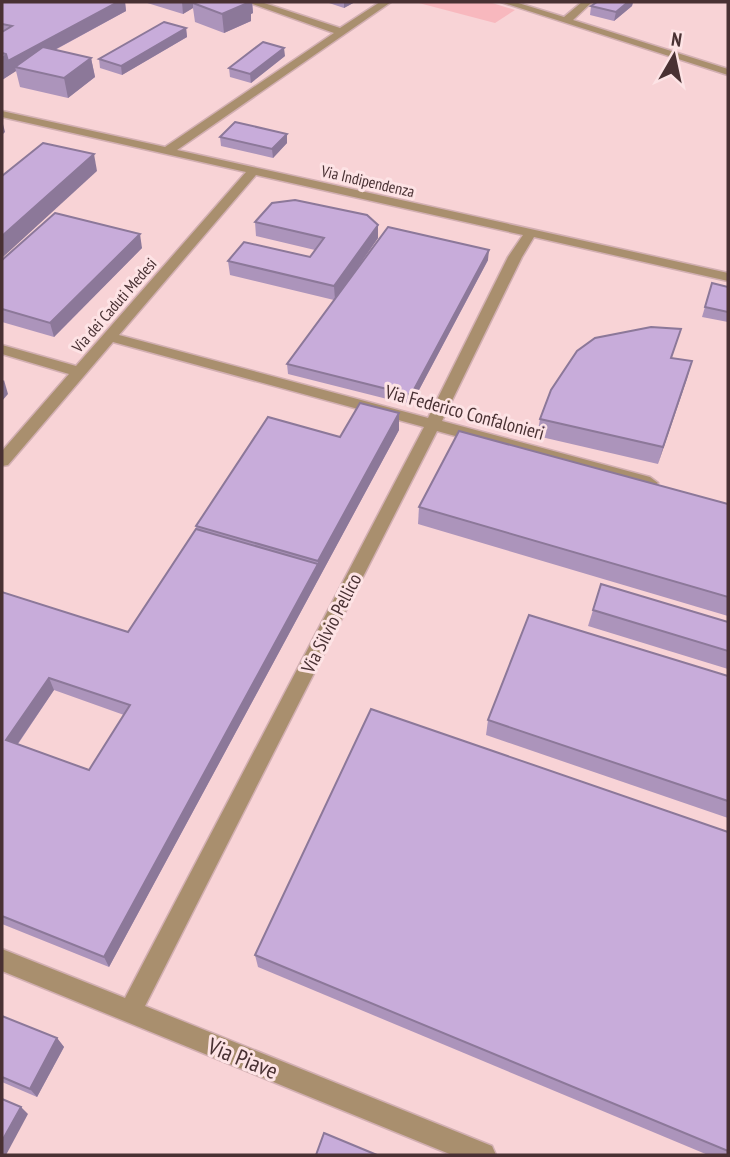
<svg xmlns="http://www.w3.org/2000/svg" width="730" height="1157" font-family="'PT Sans Narrow',sans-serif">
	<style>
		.green { fill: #f8b8be }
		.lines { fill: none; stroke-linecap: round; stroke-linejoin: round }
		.minor-casing { stroke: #d2afb2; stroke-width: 3 }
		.minor { fill: #a98f6e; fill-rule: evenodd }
		.wall { fill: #ac94bb; fill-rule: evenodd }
		.shaded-wall { fill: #8c7899 }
		.building { fill: #c8acda; stroke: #8c7899; stroke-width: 2; fill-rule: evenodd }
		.labels { text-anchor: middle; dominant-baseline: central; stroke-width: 6; stroke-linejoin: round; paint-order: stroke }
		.far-street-label { font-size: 16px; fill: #493133; stroke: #fde3e5 }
		.street-label { font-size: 19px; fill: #493133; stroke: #fde3e5 }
		.near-street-label { font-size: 23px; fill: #493133; stroke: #fde3e5 }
	</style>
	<rect width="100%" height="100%" fill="#f8d3d6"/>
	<path class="green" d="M415,2H489L515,10L495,23Z"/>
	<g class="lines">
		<defs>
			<g id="minor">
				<path d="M247,2H261L340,28L380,2H391L177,150L728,273V281L534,237L522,257L442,421L650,477L658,483L650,489L437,431L145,1006L492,1146L496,1155H452L2,971V949L125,998L424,427L113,342L8,465L2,466V451L69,374L2,354V345L76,366L246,172L2,117V111L165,147L334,33ZM256,175L523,235L508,257L428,418L119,335Z"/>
				<path d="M501,2H515L564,17L582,2H592L573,20L728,69V75Z"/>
			</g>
		</defs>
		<use href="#minor" class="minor-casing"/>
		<use href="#minor" class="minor"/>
	</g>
	<g class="wall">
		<path d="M2,2H125L126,11L55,50L91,58L95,77L68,98L20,87L16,71L2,80Z"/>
		<path d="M144,2H252L253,13L251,14V21L224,33L195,22L193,8L183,14Z"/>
		<path d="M326,2H355L344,8Z"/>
		<path d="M597,2H633L632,6L614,21L590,15L591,6Z"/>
		<path d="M186,28L187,37L122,75L100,68L99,59Z"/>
		<path d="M285,56L251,83L230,77L229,68Z"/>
		<path d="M287,134V143L273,158L221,146L220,137Z"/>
		<path d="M255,222L378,238L353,274L488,260L411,405L288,374L287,364L334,300L230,275L228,261L310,257L315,250L256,236Z"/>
		<path d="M142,248L54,337L2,322V260Z"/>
		<path d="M712,283L728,287V322L702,317Z"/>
		<path d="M672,358L692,361L658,464L537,436L540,419Z"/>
		<path d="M399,413V430L109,967L2,924V592L128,632L196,529V526L340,437ZM54,690L124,715L89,770L18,744Z"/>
		<path d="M728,504V616L418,524L419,507Z"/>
		<path d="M593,610L728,622V669L588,626Z"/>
		<path d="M728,676V818L486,735L488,720Z"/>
		<path d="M728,832V1155H708L258,967L255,955Z"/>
		<path d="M2,1016L57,1038L64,1047L37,1097L2,1082Z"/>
	</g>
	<g class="shaded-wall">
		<path d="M118,2H125L126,11L21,68L15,67L16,71L2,80V57L6,54Z"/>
		<path d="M182,2H202L193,3V8L183,14Z"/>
		<path d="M242,2H252L253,13L251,14V21L224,33L222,14Z"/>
		<path d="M344,2H355L344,8Z"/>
		<path d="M628,2H633L632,6L614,21L616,12Z"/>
		<path d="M186,28L187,37L122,75L121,66Z"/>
		<path d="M284,48L285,56L251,83L250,74Z"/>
		<path d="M91,58L95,77L68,98L64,78Z"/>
		<path d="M2,120L5,132L2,135Z"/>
		<path d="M287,134V143L273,158L272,149Z"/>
		<path d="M94,154L97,171L2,258V236Z"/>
		<path d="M378,225V238L335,300L334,286Z"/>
		<path d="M140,234L142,248L54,337L50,323Z"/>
		<path d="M489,250L488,260L411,405V395Z"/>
		<path d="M692,361L687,379L658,464L663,447Z"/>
		<path d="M4,380L8,394L2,401V382Z"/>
		<path d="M399,413V430L109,967L104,957L318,564V561Z"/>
		<path d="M49,678L54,690L12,752L6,740Z"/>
		<path d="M57,1038L64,1047L37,1097L30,1089Z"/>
		<path d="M21,1107L28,1114L6,1155H2V1141Z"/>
	</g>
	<g class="building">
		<path d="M2,2H118L8,61L6,54L2,53V32L12,26L2,24Z"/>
		<path d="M195,2H250L222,14L193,3Z"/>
		<path d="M597,2H628L616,12L591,6Z"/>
		<path d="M164,22L186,28L121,66L99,59Z"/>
		<path d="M263,42L284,48L250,74L229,68Z"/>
		<path d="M43,47L91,58L64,78L15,67Z"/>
		<path d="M235,122L287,134L272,149L220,137Z"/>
		<path d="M43,143L94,154L2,236V176Z"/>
		<path d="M295,200L367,215L378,225L334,286L228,261L244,242L310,257L324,238L255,222L272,203Z"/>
		<path d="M55,213L140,234L50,323L2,309V260Z"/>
		<path d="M388,227L489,250L411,395L287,364Z"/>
		<path d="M712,283L728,287V312L705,307Z"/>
		<path d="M651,327L681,329L671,358L692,361L663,447L540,419L551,390L577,351L595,338Z"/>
		<path d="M360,403L399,413L318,561L196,526L268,417L340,437Z"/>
		<path d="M459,431L728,504V597L419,507Z"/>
		<path d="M196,529L318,564L104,957L2,916V592L128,632ZM49,678L130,705L89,770L6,740Z"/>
		<path d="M601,584L728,622V651L593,610Z"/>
		<path d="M529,615L728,676V801L488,720Z"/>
		<path d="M371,709L728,832V1151L255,955Z"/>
		<path d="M2,1016L57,1038L30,1089L2,1077Z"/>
		<path d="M2,1099L21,1107L2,1141Z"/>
		<path d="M324,1133L377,1155H316Z"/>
	</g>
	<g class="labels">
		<g class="far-street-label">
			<text transform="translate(368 181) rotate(13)">Via Indipendenza</text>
			<text transform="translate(114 305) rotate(-49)">Via dei Caduti Medesi</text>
		</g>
		<g class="street-label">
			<text transform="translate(465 412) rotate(15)">Via Federico Confalonieri</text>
			<text transform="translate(331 623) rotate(-63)">Via Silvio Pellico</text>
		</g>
		<g class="near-street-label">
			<text transform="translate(243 1058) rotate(22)">Via Piave</text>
		</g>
	</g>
	<rect width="730" height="1157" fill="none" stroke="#493133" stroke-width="7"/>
	<g transform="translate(674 56) rotate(9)" stroke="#fde3e5" stroke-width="5" paint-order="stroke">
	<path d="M0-5L12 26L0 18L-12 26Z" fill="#493133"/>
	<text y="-10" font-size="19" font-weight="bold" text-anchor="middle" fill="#493133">N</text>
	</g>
</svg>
